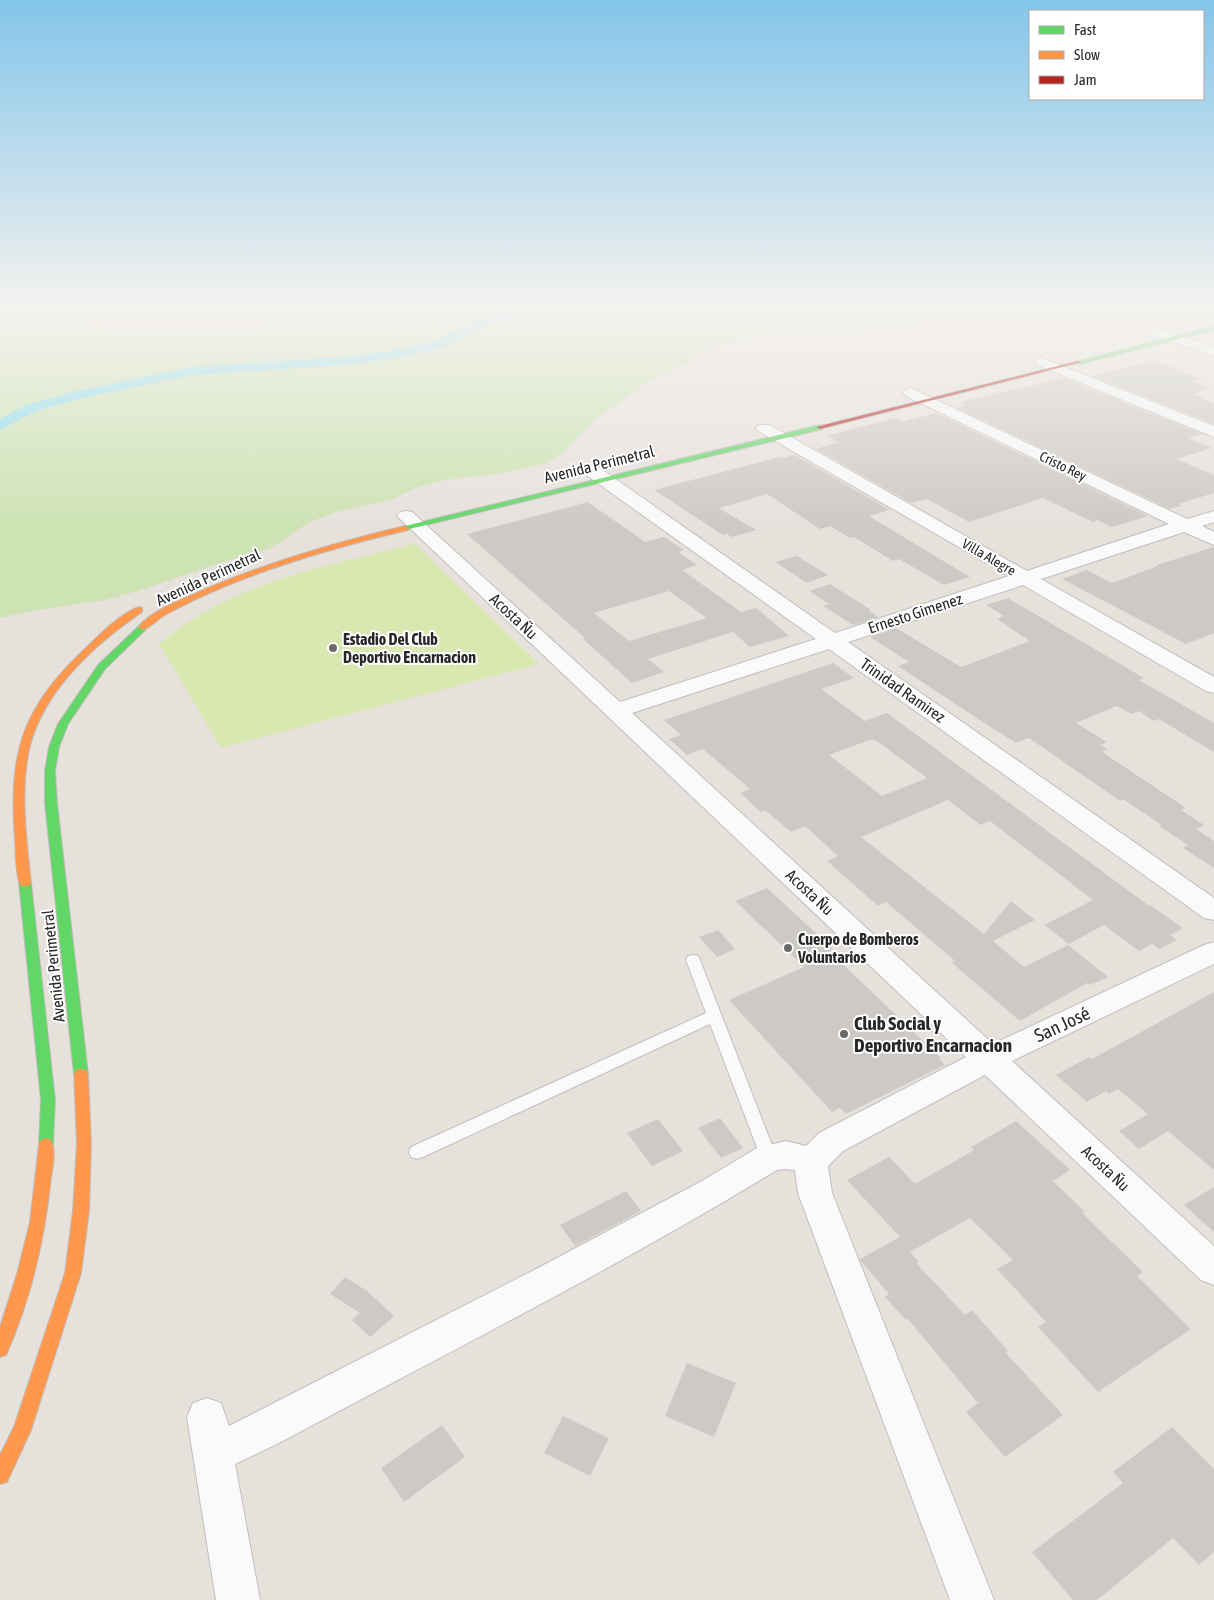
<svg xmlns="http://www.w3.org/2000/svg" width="1214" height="1600" font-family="'Asap Condensed',sans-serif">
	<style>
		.green { fill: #cde3b3 }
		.pitch { fill: #d9e8b0 }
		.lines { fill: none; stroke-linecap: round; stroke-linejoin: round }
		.canal { fill: #8cdeed; fill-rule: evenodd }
		.building { fill: #cdcac6; fill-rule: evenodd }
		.lane-casing { stroke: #c0bebe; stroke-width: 2 }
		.street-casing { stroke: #c0bebe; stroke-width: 2 }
		.fast-casing { stroke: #bfbdbb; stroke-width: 2 }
		.slow-casing { stroke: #bfbdbb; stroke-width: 2 }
		.jam-casing { stroke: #bfbdbb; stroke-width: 2 }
		.lane { fill: #fbfafa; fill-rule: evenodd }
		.street { fill: #fbfafa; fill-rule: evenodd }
		.fast { fill: #63d668; fill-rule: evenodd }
		.slow { fill: #ff974d; fill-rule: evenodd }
		.jam { fill: #b3261e; fill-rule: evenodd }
		.poi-dot { fill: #6b6967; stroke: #fff; stroke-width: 2 }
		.labels { text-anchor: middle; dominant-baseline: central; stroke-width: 4; stroke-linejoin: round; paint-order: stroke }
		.far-street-label { font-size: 14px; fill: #282828; stroke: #fff }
		.street-label { font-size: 16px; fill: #282828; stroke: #fff }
		.poi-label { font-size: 16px; font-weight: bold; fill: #282828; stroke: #fff; text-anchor: start }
		.near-poi-label { font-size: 19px; font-weight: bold; fill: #282828; stroke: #fff; text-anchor: start }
		.near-street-label { font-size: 19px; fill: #282828; stroke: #fff }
	</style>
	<rect width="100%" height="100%" fill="#e7e1dc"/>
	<path class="green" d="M0,304H42L88,327L184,334L225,332L262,328L301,321L345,316L399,304H1021L957,310L901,327L773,335L735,340L702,349L686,363L653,378L597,418L559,456L544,464L498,474L444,480L414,489L390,500L336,512L308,523L271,548L214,565L138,591L105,600L31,611L0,618Z"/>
	<path class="pitch" d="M415,544L539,664L221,748L159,644C234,581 323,567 415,544Z"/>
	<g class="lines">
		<g class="canal">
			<path d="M542,304H566L564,307L514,317L477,330L445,347L393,359L344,365L193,375L83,398L36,411L0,430V419L26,405L76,391L193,367L344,357L393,351L436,341L467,324L507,311Z"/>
			<path d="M726,304H873L867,308L799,311L732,308Z"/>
		</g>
	</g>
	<g class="building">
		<path d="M1153,360L1202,379L1192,382L1210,388L1193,394L1214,404V424L1092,376Z"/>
		<path d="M1063,378L1202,434L1188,438L1212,448L1176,459L1214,475V493L1178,504L1181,506L1170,509L957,408L967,405L960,402Z"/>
		<path d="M936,413L1148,516L1112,527L1097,520L1093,522L1043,498L969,522L927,499L911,503L816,449L839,442L826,436L895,418L902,422Z"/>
		<path d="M795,455L890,510L869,516L970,577L944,585L899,559L893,561L854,537L850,538L830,526L820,529L767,494L719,508L756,530L732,537L727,534L723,535L654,490L779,457L782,458Z"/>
		<path d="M588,502L645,542L664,537L684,550L678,552L697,565L682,570L741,612L756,608L789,636L750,647L733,632L648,659L664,672L632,683L583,639L585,638L467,534ZM669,591L707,618L629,641L594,613Z"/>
		<path d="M1214,547V633L1186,644L1062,579L1087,570L1112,583L1158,566L1157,565Z"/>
		<path d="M797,556L828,575L807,583L775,562Z"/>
		<path d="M830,584L871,610L869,611L878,617L853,625L823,606L829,604L809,591Z"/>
		<path d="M1008,598L1144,678L1139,680L1214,723V752L1159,719L1154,721L1139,711L1132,714L1117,706L1076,723L1107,742L1100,745L1107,749L1102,752L1186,808L1181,810L1204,825L1196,829L1214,841V868L1183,848L1188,845L1159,826L1162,825L1123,799L1120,801L1029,738L1016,743L975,717L898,666L909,662L870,637L896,628L961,667L1030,641L997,619L1004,616L986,605Z"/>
		<path d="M833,663L854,678L821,689L865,721L887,713L1148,905H1150L1183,928L1170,935L1177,940L1159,949L1152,944L1139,951L1104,925L1069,944L1044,925L1093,900L990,821L980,825L948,800L861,837L984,934L1011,901L1035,920L993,941L1024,967L1068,945L1108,977L1090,985L1087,983L1020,1021L952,963L955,961L886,902L878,906L827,861L838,856L805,826L791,832L765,810L761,812L740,793L750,789L703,749L687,755L669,739L681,735L664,720ZM872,739L877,741L927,778L882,796L829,755Z"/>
		<path d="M767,888L833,949L829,951L941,1058L939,1059L945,1065L846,1114L840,1108L832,1112L729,1000L804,967L735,901Z"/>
		<path d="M718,930L735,949L717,957L699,937Z"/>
		<path d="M1214,992V1170L1168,1131L1139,1149L1119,1131L1148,1114L1118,1089L1109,1094L1106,1091L1087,1102L1056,1075L1089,1057L1092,1059Z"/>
		<path d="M720,1118L743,1148L721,1158L698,1128Z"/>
		<path d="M658,1119L683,1151L652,1166L627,1133Z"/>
		<path d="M1016,1121L1070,1170L1053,1181L1085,1212L1082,1213L1143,1272L1137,1276L1191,1329L1098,1392L1038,1327L1046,1322L997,1269L1013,1260L970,1218L910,1252L919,1262L917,1264L965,1315L972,1310L1008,1351L1005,1352L1063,1415L1005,1457L966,1412L978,1403L908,1319L906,1320L885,1297L889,1294L861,1261L860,1259L900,1237L847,1180L889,1157L915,1184L974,1150L971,1147Z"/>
		<path d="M1214,1187V1232L1184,1205Z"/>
		<path d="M626,1191L641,1211L575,1246L560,1225Z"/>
		<path d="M345,1277L367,1291L394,1316L370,1337L352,1320L360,1313L330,1294Z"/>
		<path d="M687,1363L736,1383L714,1437L665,1416Z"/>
		<path d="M563,1416L609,1438L590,1476L544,1453Z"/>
		<path d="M442,1425L465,1457L404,1502L381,1468Z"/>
		<path d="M1172,1427L1214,1469V1552L1199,1565L1173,1538L1097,1600H1073L1032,1552L1123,1483L1113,1472Z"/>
	</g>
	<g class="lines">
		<defs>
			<path id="lane" d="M693,955L698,956L700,960L777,1158L775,1163L769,1165L763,1163L761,1158L710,1024L423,1157L417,1159L411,1157L409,1152L411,1147L706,1013L686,960L688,956Z"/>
			<g id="street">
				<path d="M1158,328L1214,347V356L1153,335L1151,332L1153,329Z"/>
				<path d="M1042,358L1214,426V437L1037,365L1035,362L1037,359Z"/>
				<path d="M911,388L1187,519L1214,511V522L1202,526L1214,532V545L1184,532L1041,579L1214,677V693L1206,691L1023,585L848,642L1214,898V920L1204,918L829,649L632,713L993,1044L1204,945L1214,942V964L1012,1061L1214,1246V1285L1201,1280L985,1075L843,1151L828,1166L832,1193L994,1600H950L798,1193L795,1170L786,1169L777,1170C616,1268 447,1353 281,1442L235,1464L260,1600H216L187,1417L193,1403L207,1398L221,1403L229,1426L540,1267L702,1181L757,1148L786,1141L806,1146L819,1133L966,1057L397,516L400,512L406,511L412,512L620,702L816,639L585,474L582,470L585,466H597L835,633L1009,576L758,431L756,428L758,425H770L1027,571L1169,524L906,396L903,393L906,390Z"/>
			</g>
			<g id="fast">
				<path d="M1214,326V330L1079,364L1076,362Z"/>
				<path d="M820,425L824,427L823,429L405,530L401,528L405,526Z"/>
				<path d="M143,624L146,625V629L105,669L68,724L59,747L55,771L57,803L88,1074L86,1078L81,1079L76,1078L74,1074L45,803V771L49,747L58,724L98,665L140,625Z"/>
				<path d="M25,879L31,883L55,1100L53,1144L51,1148L46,1150L41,1148L39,1144L41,1100L19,883Z"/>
			</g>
			<g id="slow">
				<path d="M405,526L409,528L408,530C344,545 281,563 221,588C202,596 183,605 165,615C158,619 151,627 143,630L138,627C152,611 175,602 194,594C262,564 333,543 405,526Z"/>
				<path d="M139,607L142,608V612C91,647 36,697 27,761C21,802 27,843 31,883L29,886H21C15,876 16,852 15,841C8,749 23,706 90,644C102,632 123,612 139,607Z"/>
				<path d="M81,1069L86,1070L88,1074L91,1143L89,1211L81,1273L31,1430L7,1482L0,1484V1455L14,1427L65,1273L73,1211L77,1143L74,1074L76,1070Z"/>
				<path d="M46,1138L51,1140C56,1149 53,1167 51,1177C45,1238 31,1299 6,1355L0,1357V1327L17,1274L30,1222L39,1144L41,1140Z"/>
			</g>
			<path id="jam" d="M1077,361L1082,362L820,429L816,427Z"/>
		</defs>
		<use href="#lane" class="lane-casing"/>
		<use href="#street" class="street-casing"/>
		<use href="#fast" class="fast-casing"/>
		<use href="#slow" class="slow-casing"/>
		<use href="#jam" class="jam-casing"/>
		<use href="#lane" class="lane"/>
		<use href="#street" class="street"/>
		<use href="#fast" class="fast"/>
		<use href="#slow" class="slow"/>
		<use href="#jam" class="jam"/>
	</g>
	<linearGradient id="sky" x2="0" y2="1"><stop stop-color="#83c5ea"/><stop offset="0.58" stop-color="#f4f2ef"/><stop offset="1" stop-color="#f4f2ef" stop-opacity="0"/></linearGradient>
	<rect width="1214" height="528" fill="url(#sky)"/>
	<g class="poi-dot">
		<circle cx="333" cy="648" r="5"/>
		<circle cx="788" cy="948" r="5"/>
		<circle cx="844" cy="1034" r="5"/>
	</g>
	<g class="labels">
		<g class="far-street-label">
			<text transform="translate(1063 466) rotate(26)">Cristo Rey</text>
			<text transform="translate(989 557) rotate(30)">Villa Alegre</text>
		</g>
		<g class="street-label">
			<text transform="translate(599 464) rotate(-14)">Avenida Perimetral</text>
			<text transform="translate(208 577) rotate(-25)">Avenida Perimetral</text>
			<text transform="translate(915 613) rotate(-18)">Ernesto Gimenez</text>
			<text transform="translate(514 616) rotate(43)">Acosta Ñu</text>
			<text transform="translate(903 690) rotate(35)">Trinidad Ramirez</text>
			<text transform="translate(810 892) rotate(43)">Acosta Ñu</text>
			<text transform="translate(53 966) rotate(-96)">Avenida Perimetral</text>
			<text transform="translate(1106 1168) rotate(43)">Acosta Ñu</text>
		</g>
		<g class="poi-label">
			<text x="343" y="639">Estadio Del Club<tspan x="343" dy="18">Deportivo Encarnacion</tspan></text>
			<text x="798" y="939">Cuerpo de Bomberos<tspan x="798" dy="18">Voluntarios</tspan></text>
		</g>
		<g class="near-poi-label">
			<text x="854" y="1023">Club Social y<tspan x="854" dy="22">Deportivo Encarnacion</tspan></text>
		</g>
		<g class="near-street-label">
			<text transform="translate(1062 1024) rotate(-25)">San José</text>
		</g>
	</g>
	<rect x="1029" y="10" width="175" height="90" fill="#ffffff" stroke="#a9a9a9"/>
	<rect x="1039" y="26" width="25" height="8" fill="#63d668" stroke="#a9a9a9"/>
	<text x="1074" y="35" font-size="15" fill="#282828">Fast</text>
	<rect x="1039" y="51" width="25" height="8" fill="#ff974d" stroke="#a9a9a9"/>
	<text x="1074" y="60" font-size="15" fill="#282828">Slow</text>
	<rect x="1039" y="76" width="25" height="8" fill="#b3261e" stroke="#a9a9a9"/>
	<text x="1074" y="85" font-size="15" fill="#282828">Jam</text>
</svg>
